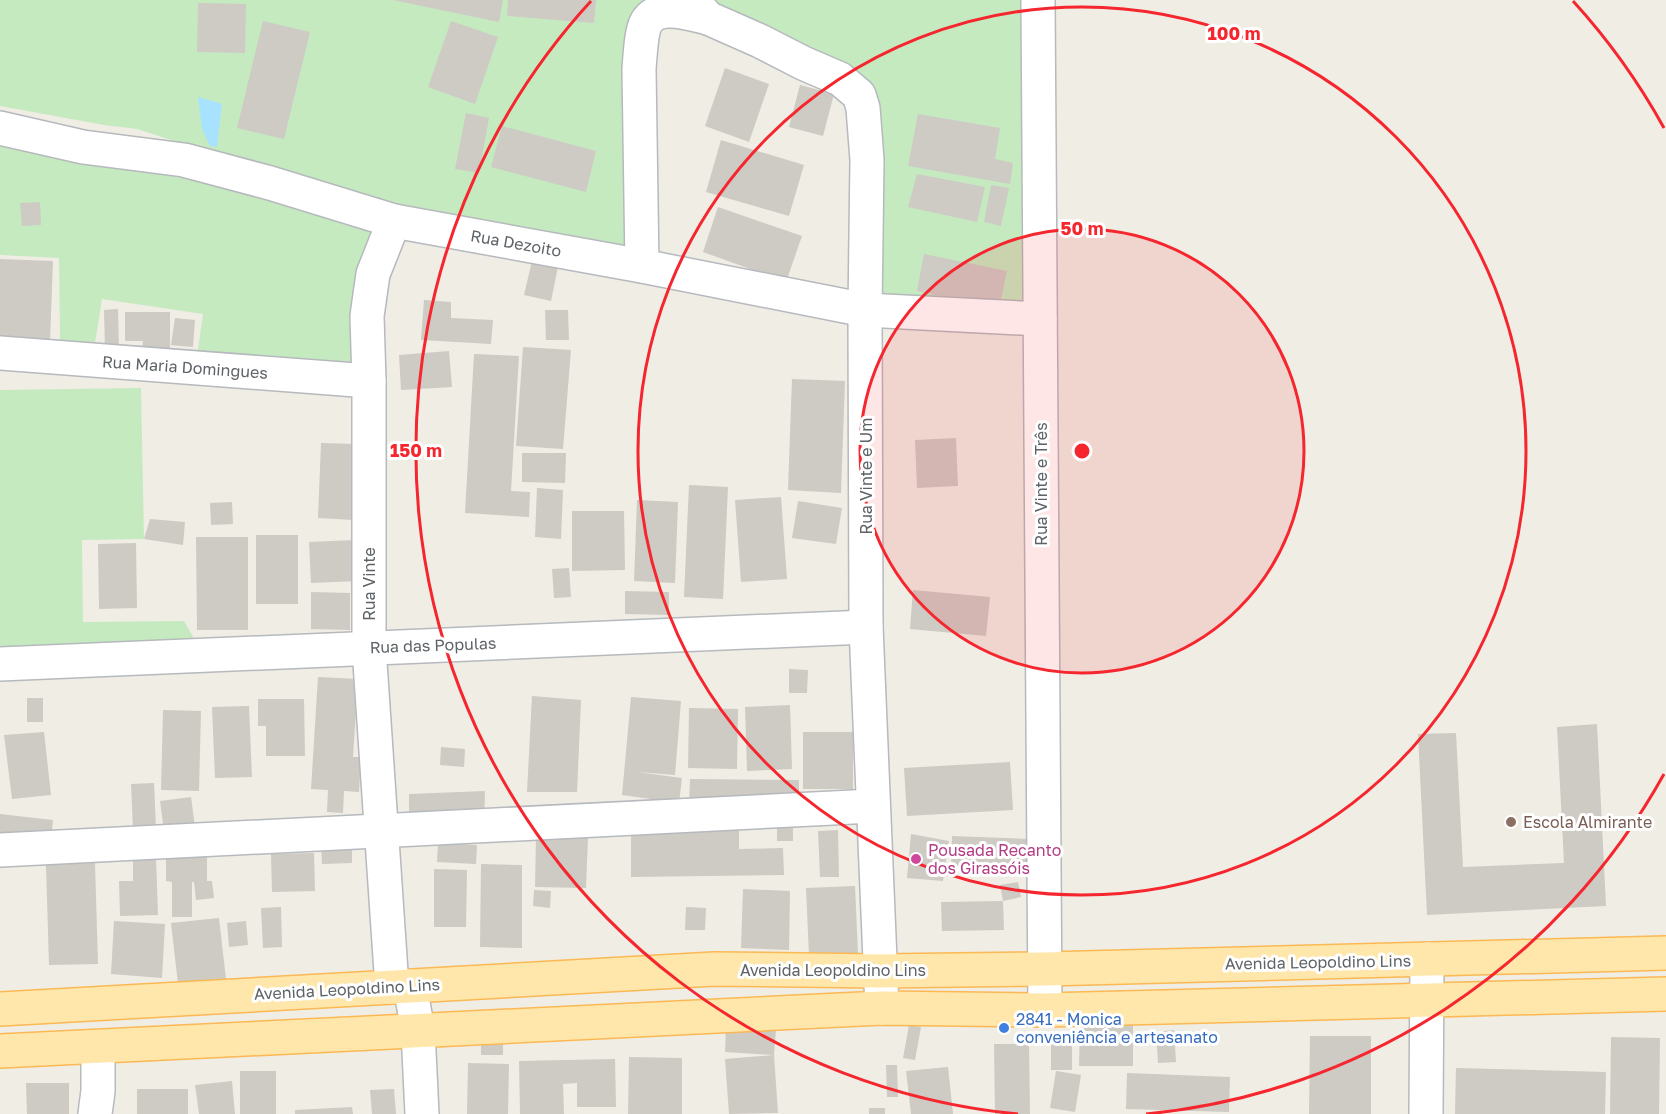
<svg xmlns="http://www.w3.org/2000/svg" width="1666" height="1114" font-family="'Golos Text',sans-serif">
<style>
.green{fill:#c5eac0}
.water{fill:#a7e3ff}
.building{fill:#cecac4}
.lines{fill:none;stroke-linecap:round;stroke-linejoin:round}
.minor-casing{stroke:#b6b9bd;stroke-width:36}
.major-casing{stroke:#fcb853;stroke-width:36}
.minor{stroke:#fff;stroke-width:33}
.major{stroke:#ffe7ac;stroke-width:33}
.ring{fill:none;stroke:#f6262f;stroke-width:3}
.education-dot{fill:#8d6e63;stroke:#fff;stroke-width:2}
.hotel-dot{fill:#d1479c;stroke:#fff;stroke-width:2}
.shop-dot{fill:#3f7fe0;stroke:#fff;stroke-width:2}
.labels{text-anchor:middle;stroke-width:6;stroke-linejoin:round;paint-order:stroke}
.street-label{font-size:16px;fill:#5d6367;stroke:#fff}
.education-label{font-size:16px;fill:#785e54;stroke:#fff;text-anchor:start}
.hotel-label{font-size:16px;fill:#b23c85;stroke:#fff;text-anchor:start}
.shop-label{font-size:16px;fill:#366cbe;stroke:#fff;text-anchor:start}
.centre{fill:#f6262f;stroke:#fff;stroke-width:3}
.ring-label{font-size:18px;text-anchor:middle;font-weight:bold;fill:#f6262f;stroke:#fff;stroke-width:6;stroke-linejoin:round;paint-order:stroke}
</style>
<rect width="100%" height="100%" fill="#f0ede5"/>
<g class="green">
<path d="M0,0H673L636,11L632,254L393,212L137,129L104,125L0,106Z"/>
<path d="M708,0H1028L1032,309L876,301L873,104Z"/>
<path d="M0,142L153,167L384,226L362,371L197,356L203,314L102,299L95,343L60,340L59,258L0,255Z"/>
<path d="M141,388L144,539L82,540L83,622L184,621L200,649L0,652V390Z"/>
</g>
<path class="water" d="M198,97L222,104L217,147L210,146L202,129Z"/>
<g class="building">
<path d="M393,0H503L499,22Z"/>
<path d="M508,0H596L594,23L507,16Z"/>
<path d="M198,3L246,4L245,53L197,52Z"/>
<path d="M263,21L310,32L284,139L237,128Z"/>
<path d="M451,21L498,37L475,104L428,87Z"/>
<path d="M725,68L769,84L749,142L705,126Z"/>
<path d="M800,85L834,94L823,136L789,127Z"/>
<path d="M466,113L489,118L479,173L455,169Z"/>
<path d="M918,114L1000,128L995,159L1013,163L1010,184L908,166Z"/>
<path d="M502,126L596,151L586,192L491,167Z"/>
<path d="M721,140L804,165L789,216L706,192Z"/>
<path d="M917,174L985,187L977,222L908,207Z"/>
<path d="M991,185L1009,188L1001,226L984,222Z"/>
<path d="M40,202L41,225L22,226L20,203Z"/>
<path d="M718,207L802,236L786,282L703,252Z"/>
<path d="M924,254L1007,271L999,309L917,291Z"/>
<path d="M0,259L53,261L50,341L0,339Z"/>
<path d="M532,261L558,267L551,301L524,295Z"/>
<path d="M424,300L451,302V318L493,320L491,344L421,340Z"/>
<path d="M118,309L119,350H105L104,310Z"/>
<path d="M545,310H568L569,340H546Z"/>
<path d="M125,312H170V351H142L143,341H125Z"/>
<path d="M175,318L195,320L193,347L171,345Z"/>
<path d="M523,347L571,350L563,449L516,446Z"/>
<path d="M449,351L452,387L401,390L399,355Z"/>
<path d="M474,354L519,356L511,491L530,492L529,517L465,513Z"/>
<path d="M792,379L845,381L841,493L788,490Z"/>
<path d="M956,438L958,486L917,488L915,440Z"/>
<path d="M321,443L356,444L353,520L318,518Z"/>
<path d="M522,453H566L565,483L522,482Z"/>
<path d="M689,485L728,487L723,599L684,597Z"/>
<path d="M537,488L563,490L561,539L535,537Z"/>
<path d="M781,497L787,579L741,582L735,500Z"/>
<path d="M637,500L678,502L675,583L634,581Z"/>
<path d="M798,501L842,508L836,544L792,538Z"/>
<path d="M232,502L233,524L211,525L210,503Z"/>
<path d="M572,511H624L625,570L572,571Z"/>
<path d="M150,519L185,522L183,545L144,539Z"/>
<rect x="256" y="535" width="42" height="69"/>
<path d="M196,537H248V630H197Z"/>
<path d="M355,540L358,581L311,583L309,542Z"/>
<path d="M136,543L137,608L99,609L98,544Z"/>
<path d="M569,568L571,597L554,598L552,569Z"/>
<path d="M913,590L990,597L986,636L910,629Z"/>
<path d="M625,591L669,592V615L625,614Z"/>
<path d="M311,592L350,593V630L311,629Z"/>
<path d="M789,669L808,670L807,693H789Z"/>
<path d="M318,677L358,679L353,757H361L359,792L344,791L343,813L327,812L328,790L311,789Z"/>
<path d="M532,696L581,700L577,792H527Z"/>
<path d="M631,697L681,701L675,775L637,772L682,778L679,803L622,795Z"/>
<rect x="27" y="698" width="16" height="24"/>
<path d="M258,699H304L305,756H266V726H258Z"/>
<path d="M790,705L792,769L747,771L745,707Z"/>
<path d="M249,706L252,777L215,778L212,707Z"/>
<path d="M689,708L738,709L737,769L688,768Z"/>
<path d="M163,710L201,711L199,791L161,790Z"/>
<path d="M1597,724L1606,906L1427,915L1418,734L1456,733L1463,867L1564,863L1557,727Z"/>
<path d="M44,732L51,795L12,799L4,735Z"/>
<rect x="803" y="732" width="50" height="57"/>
<path d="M441,747L465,749L464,767L440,765Z"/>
<path d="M1010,762L1013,810L907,816L904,768Z"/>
<path d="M690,779L799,780V804L689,808Z"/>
<path d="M154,783L156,829L133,830L131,784Z"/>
<path d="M485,791L484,821L409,819V794Z"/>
<path d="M191,797L195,827L164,831L160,801Z"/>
<path d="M0,814L53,820L51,839L0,834Z"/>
<path d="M793,821V841H777V822Z"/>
<path d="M631,830H739V849L783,848L784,875L631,877Z"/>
<path d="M838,830L839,877H820L818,831Z"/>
<path d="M911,834L949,841L943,881L907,878Z"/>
<path d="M536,835L588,837L586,888L535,887Z"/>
<path d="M952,836L1028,839L1027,872L951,869Z"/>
<path d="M321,843H352V863L322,864Z"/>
<path d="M438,843L477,845L476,864L437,862Z"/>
<path d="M314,853L315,891L272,892L271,854Z"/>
<path d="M166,855H207V881H212L214,898L196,900L194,882H192V917H172V882L166,881Z"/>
<path d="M156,858L158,915L120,916L119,881H133V859Z"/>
<path d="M95,863L98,964L49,965L46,865Z"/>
<path d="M481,864L522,865V948L480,947Z"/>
<path d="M434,869L467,870L466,927H434Z"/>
<path d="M1018,882L1021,897L1003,901L1004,930L942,931L941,902L1003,901L1000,885Z"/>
<path d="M855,886L858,954L809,956L806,888Z"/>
<path d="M743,889L790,891L789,950L741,948Z"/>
<path d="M534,890L551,891L550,908L533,906Z"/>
<path d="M281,907L282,947L263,948L261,908Z"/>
<path d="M686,907L706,908L705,930H685Z"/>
<path d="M219,918L226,979L178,984L171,923Z"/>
<path d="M114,921L165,924L162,978L111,974Z"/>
<path d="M246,921L248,945L229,947L227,923Z"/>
<path d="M1080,1024L1133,1025V1066H1079Z"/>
<path d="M909,1025L921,1027L915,1060L903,1058Z"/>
<path d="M726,1026L776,1029L774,1055L725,1052Z"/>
<path d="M1174,1030L1176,1062L1158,1063L1156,1032Z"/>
<path d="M1310,1036H1371V1114H1309Z"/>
<path d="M1611,1037L1660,1038L1659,1114H1610Z"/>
<rect x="481" y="1041" width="22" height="14"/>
<path d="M1051,1043L1072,1044V1070H1051Z"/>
<path d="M994,1044H1029L1030,1114H995Z"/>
<path d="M774,1055L778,1113L729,1114L725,1059Z"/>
<path d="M629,1057L682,1058V1114H628Z"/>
<path d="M615,1059L616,1107H577V1083L563,1084L564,1114H520L519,1061Z"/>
<path d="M468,1063L509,1064L508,1114H467Z"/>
<path d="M886,1065H897L898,1097H887Z"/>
<path d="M948,1067L953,1114H911L906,1071Z"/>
<path d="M1456,1068L1606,1072L1605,1114H1455Z"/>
<rect x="240" y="1071" width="36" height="43"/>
<path d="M1056,1071L1081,1075L1075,1112L1050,1108Z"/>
<path d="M1127,1073L1230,1077L1229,1112L1126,1109Z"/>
<path d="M232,1081L235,1114H199L195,1085Z"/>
<path d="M26,1083H69V1114H27Z"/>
<rect x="137" y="1089" width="51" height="25"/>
<path d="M394,1089L396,1114H372L370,1090Z"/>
<path d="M352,1107L353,1114H295V1110Z"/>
<rect x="869" y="1108" width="16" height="6"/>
</g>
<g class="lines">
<g class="minor-casing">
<g id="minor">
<path d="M692,0L708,18L760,41L803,63L840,79L859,95L863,108L867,160L865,310L866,627L882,1008"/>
<path d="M1038,0L1045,1010"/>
<path d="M0,128L83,147L184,160L270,183L394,221L642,266L865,310L1040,319"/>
<path d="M642,266L639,69C640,58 641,32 646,23C657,2 691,14 708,18"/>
<path d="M0,353L369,381"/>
<path d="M0,664L866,627"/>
<path d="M0,850L873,806"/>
<path d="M410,986L418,1031L422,1114"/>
<path d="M392,987L369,648V381L367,316L373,274L394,221"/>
<path d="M95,1114L98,1091V1047"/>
<path d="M1426,1114L1427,959"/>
</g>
</g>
<g class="major-casing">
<g id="major">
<path d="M0,1009L714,969L880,971L1045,969L1666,953"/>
<path d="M0,1051L882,1008L1045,1010L1666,994"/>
</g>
</g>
<use href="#minor" class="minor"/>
<use href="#major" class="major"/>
</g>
<circle cx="1082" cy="451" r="222" fill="#f6262f" fill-opacity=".12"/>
<g class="ring">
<circle cx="1082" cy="451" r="222"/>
<circle cx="1082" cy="451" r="444"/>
<path d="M1664 774A666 666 0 0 1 1146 1114M1018 1114A666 666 0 0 1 591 1M1573 1A666 666 0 0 1 1664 128"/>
</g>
<circle class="education-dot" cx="1511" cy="822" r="6"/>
<circle class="hotel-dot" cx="916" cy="859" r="6"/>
<circle class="shop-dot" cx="1004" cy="1028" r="6"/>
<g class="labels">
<g class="street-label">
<text transform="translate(516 243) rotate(10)" y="6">Rua Dezoito</text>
<text transform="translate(185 367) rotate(4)" y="6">Rua Maria Domingues</text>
<text transform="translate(866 476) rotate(-90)" y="6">Rua Vinte e Um</text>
<text transform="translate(1041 484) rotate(-90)" y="6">Rua Vinte e Três</text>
<text transform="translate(369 584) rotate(-90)" y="6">Rua Vinte</text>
<text transform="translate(433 645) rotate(-2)" y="6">Rua das Populas</text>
<text transform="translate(1318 962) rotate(-1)" y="6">Avenida Leopoldino Lins</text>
<text x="833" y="976">Avenida Leopoldino Lins</text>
<text transform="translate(347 989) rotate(-3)" y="6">Avenida Leopoldino Lins</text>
</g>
<g class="education-label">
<text x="1523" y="828">Escola Almirante</text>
</g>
<g class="hotel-label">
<text x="928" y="856">Pousada Recanto<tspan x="928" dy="18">dos Girassóis</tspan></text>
</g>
<g class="shop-label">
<text x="1016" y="1025">2841 - Monica<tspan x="1016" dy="18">conveniência e artesanato</tspan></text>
</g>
</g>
<circle cx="1082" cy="451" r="9" class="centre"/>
<g class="ring-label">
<text x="1234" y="40">100 m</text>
<text x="1082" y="235">50 m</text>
<text x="416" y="457">150 m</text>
</g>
</svg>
